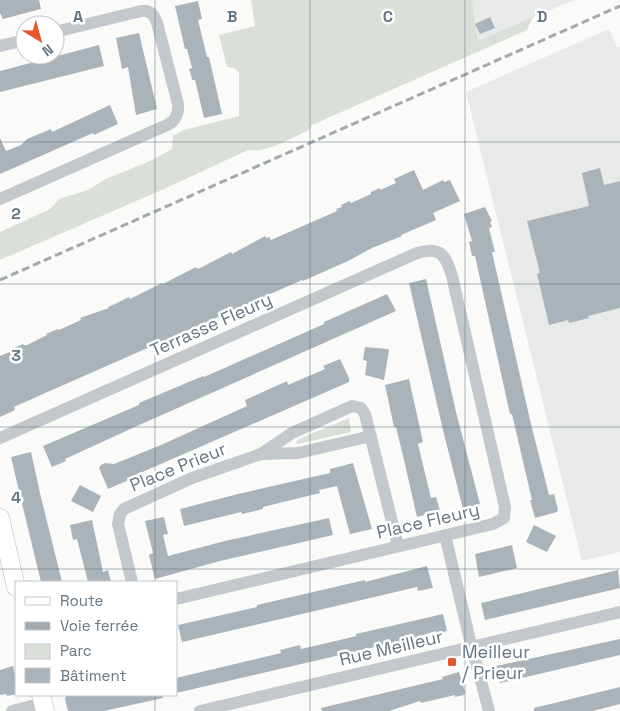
<svg xmlns="http://www.w3.org/2000/svg" width="620" height="711" font-family="'Space Grotesk',sans-serif">
<style>
.built{fill:#e8e9e9}
.green{fill:#dadfd7}
.building{fill:#aab3b9}
.lines{fill:none;stroke-linecap:round;stroke-linejoin:round}
.secondary-casing{stroke:#b3babf;stroke-width:19}
.street{stroke:#c3c8cc;stroke-width:12}
.secondary{stroke:#fff;stroke-width:18}
.rail{stroke:#a2aab0;stroke-width:3;stroke-dasharray:8 4;stroke-linecap:butt}
.grid{fill:none;stroke:#657683;stroke-width:1;stroke-opacity:0.55}
.poi-dot{fill:#e4572e;stroke:#fff;stroke-width:2}
.labels{text-anchor:middle;stroke-width:5;stroke-linejoin:round;paint-order:stroke}
.street-label{font-size:18px;fill:#657683;stroke:#fff}
.poi-label{font-size:18px;fill:#657683;stroke:#fff;text-anchor:start}
.grid-label{font-size:16px;text-anchor:middle;font-weight:bold;fill:#657683;stroke:#fff;stroke-width:5;stroke-linejoin:round;paint-order:stroke}
</style>
<rect width="100%" height="100%" fill="#fafaf8"/>
<g class="built">
<path d="M472,0H574L478,41Z"/>
<path d="M609,29L617,47H620V552L582,561L466,92Z"/>
</g>
<g class="green">
<path d="M251,0H472L478,41L533,17L527,30L312,125L309,130C291,138 268,153 248,150L164,189L0,260V232L50,209L59,199L88,190L106,179L150,161L172,149L173,136L184,130L239,116V72L234,68L227,67L219,35L255,26Z"/>
<path d="M349,418L351,432L298,444L295,443L299,439Z"/>
</g>
<g class="building">
<path d="M0,0H39L41,9L3,19L0,13Z"/>
<path d="M198,1L202,19L198,20L207,57H209L222,114L204,118L195,80H192L191,75L189,69L192,68L187,49H185L175,6Z"/>
<path d="M490,17L495,28L480,34L475,24Z"/>
<path d="M139,33L157,109L136,115L128,67L122,69L116,38Z"/>
<path d="M99,45L104,66L0,92V71Z"/>
<path d="M110,105L118,124L94,135L93,133L0,174V138L6,151L21,145L27,139L51,129L52,132Z"/>
<path d="M600,168L604,185L620,181V308L588,316L589,318L569,323L568,320L549,325L537,274L540,273L527,221L589,206L582,173Z"/>
<path d="M414,170L423,190L443,180L444,182L450,180L460,201L433,213L436,220L401,235L402,236L372,248L348,261L303,281L302,280L43,394L14,407L15,410L0,417V356L12,351L11,349L23,344L24,345H27L47,335L46,334L58,329L59,330L81,320L80,318L109,308L108,307L115,304L129,297L130,299L162,283L163,284L196,267L197,269L200,268L231,252L232,254L265,236L266,238L269,237L271,240L337,211L336,209L342,207L341,205L350,201L351,203L371,194V192L380,188V190L396,183L394,179Z"/>
<path d="M485,207L492,221L490,222L492,227L489,228L495,252H492L530,420L549,495L554,494L558,510L557,512L535,518L530,500H532L512,414H510L475,256H472L469,242L472,241L464,214Z"/>
<path d="M426,279L456,412L480,504L463,509L443,430L409,283Z"/>
<path d="M387,294L396,311L137,426L65,459L66,461L52,467L43,446L139,405V403L165,392L203,376L204,377L324,324V322Z"/>
<path d="M365,347L388,349L389,351L384,380L365,375L367,361L363,360Z"/>
<path d="M340,359L349,378V382L131,477V479L108,489L99,468L101,465L105,463L114,464L161,445L247,406L245,400L287,381L288,385L325,369L323,366Z"/>
<path d="M409,379L423,442L418,444L431,498L436,497L440,511L417,517L404,460L396,427H394L385,385Z"/>
<path d="M31,452L40,493L62,582H41L19,491L11,457Z"/>
<path d="M353,463L372,529L350,534L337,486L319,490L320,493L263,507V509L242,514L241,512L184,526L180,509L238,494L330,473V469Z"/>
<path d="M80,485L101,496L93,512L71,501Z"/>
<path d="M164,517L168,534L163,535L168,556L225,541L329,518L333,535L220,561L155,579L149,555L153,553L145,521Z"/>
<path d="M92,520L103,572L108,570L111,582H88L77,539L73,540L70,525Z"/>
<path d="M534,525L556,536L547,552L526,542Z"/>
<path d="M512,545L517,568L479,577L475,554Z"/>
<path d="M427,566L433,588L418,591L417,587L182,642L178,625L257,607V605L365,580V582Z"/>
<path d="M618,570L620,588L485,620L481,603Z"/>
<path d="M443,614L447,631L437,634L436,631L413,638L176,693V678L281,653L280,650L300,645L301,649L340,640L356,636V634Z"/>
<path d="M620,639V655L500,683L496,666Z"/>
<path d="M13,666L16,680V694L7,696L6,694L0,695V670Z"/>
<path d="M459,672L465,692L464,695L455,697V695L421,703L420,701L389,711H322L321,708L443,679L442,677Z"/>
<path d="M620,687V704L593,711H534V708Z"/>
<path d="M72,695H162L163,698L104,711H68L65,699L66,696Z"/>
</g>
<g class="lines">
<g class="secondary-casing">
<g id="secondary">
<path d="M0,518L16,587"/>
<path d="M41,695L45,711"/>
</g>
</g>
<g class="street">
<path d="M0,46L25,40"/>
<path d="M0,199L167,125C176,121 179,113 178,104L157,23C154,14 150,10 141,11L55,32"/>
<path d="M0,438L417,253C440,246 446,255 452,276L505,507L504,518L493,524L176,599"/>
<path d="M261,454L298,453L371,436"/>
<path d="M445,535L469,636L489,711"/>
<path d="M132,582L118,524L120,514L124,509L192,478L261,454L292,433L352,406L361,408L365,414L398,546"/>
<path d="M12,711L43,703"/>
<path d="M200,711L620,612"/>
</g>
<use href="#secondary" class="secondary"/>
<path class="rail" d="M0,280L620,6"/>
</g>
<path class="grid" d="M155,0V582M310,0V711M465,0V711M0,142H620M0,284H620M0,427H620M0,569H620M155,695V711"/>
<rect class="poi-dot" x="447" y="657" width="10" height="10" rx="2.5"/>
<g class="labels">
<g class="street-label">
<text transform="translate(211 325) rotate(-24)" y="6">Terrasse Fleury</text>
<text transform="translate(178 467) rotate(-22)" y="6">Place Prieur</text>
<text transform="translate(428 521) rotate(-13)" y="6">Place Fleury</text>
<text transform="translate(391 648) rotate(-13)" y="6">Rue Meilleur</text>
</g>
<g class="poi-label">
<text x="462" y="658">Meilleur<tspan x="462" dy="21">/ Prieur</tspan></text>
</g>
</g>
<g class="grid-label">
<text x="78" y="22">A</text>
<text x="232" y="22">B</text>
<text x="388" y="22">C</text>
<text x="542" y="22">D</text>
<text x="16" y="219">2</text>
<text x="16" y="361">3</text>
<text x="16" y="503">4</text>
</g>
<rect x="15" y="581" width="162" height="115" fill="#ffffff" stroke="#c1c8cd"/>
<rect x="25" y="597" width="25" height="8" fill="#ffffff" stroke="#c1c8cd"/>
<text x="60" y="606" font-size="15" fill="#657683">Route</text>
<rect x="25" y="622" width="25" height="8" fill="#a2aab0" stroke="#c1c8cd"/>
<text x="60" y="631" font-size="15" fill="#657683">Voie ferrée</text>
<rect x="25" y="644" width="25" height="15" fill="#dadfd7" stroke="#c1c8cd"/>
<text x="60" y="656" font-size="15" fill="#657683">Parc</text>
<rect x="25" y="668" width="25" height="15" fill="#aab3b9" stroke="#c1c8cd"/>
<text x="60" y="681" font-size="15" fill="#657683">Bâtiment</text>
<g transform="translate(40 40) rotate(143)"><circle r="24" fill="#ffffff" stroke="#c1c8cd"/>
<path d="M0-4L9 19L0 12L-9 19Z" fill="#e4572e"/>
<text y="-8" font-size="14" font-weight="bold" text-anchor="middle" fill="#657683">N</text>
</g>
</svg>
